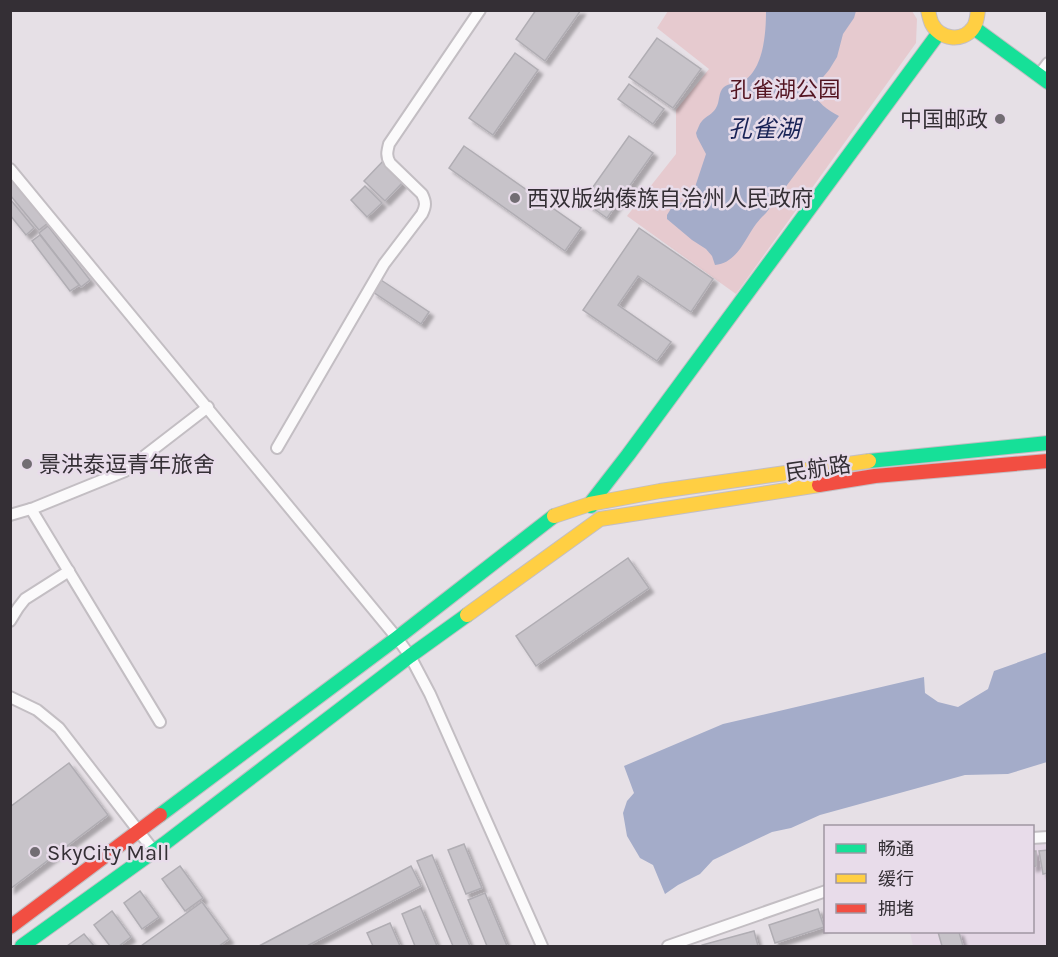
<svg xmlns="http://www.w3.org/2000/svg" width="1058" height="957" font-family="Karla,'Noto Sans SC',sans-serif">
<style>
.built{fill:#e4d7e5}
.green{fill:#e6cacf}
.water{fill:#a4acc9}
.building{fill:#c7c3c9;stroke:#b0adb3;stroke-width:1.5;filter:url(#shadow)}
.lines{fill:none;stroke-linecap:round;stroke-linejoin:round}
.street-casing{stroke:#c3bec3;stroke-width:14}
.fast-casing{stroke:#c3bec3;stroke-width:16}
.slow-casing{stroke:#c3bec3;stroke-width:16}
.jam-casing{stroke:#c3bec3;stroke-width:16}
.street{stroke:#fbfafb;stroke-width:10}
.fast{stroke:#16e098;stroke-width:14}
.slow{stroke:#ffcf43;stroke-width:14}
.jam{stroke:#f24e42;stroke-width:14}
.poi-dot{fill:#726d73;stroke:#e8dcea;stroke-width:2}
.labels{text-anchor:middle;stroke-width:5;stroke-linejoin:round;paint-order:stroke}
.park-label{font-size:22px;fill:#541522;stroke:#e8dcea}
.poi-label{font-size:22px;fill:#342f35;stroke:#e8dcea;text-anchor:start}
.street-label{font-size:22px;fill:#342f35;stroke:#e8dcea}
.water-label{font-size:24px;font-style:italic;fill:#192356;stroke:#e8dcea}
</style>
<defs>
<filter id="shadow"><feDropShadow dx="4.5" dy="4.5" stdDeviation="1.5" flood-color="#0004"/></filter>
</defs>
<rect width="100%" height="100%" fill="#e6e0e6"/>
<path class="built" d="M1047,842V946H913L910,932H1032L1033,845Z"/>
<path class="green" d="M668,11H912L917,19L916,43L736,294L627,216L676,154V110L709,69L657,28Z"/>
<g class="water">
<path d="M766,11H856L854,18L843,34L837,57L829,70L813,89C816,103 828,110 839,116L766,213C763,216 759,220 756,224C745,239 737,263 715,265L712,256L706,249L692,240L667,219V215L672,207L675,204L689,201L694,198L696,184L706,154L697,137L696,133C698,129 699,124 702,121C706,116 713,114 716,108C720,102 718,92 724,87C729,83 736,84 742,82C764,70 766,32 766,11Z"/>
<path d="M1047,652V762L1008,774L965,775L820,815L791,828L772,832L713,860L700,874L678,885L665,894L653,865L640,858L627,836L623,813L627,801L634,793L624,766L723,724L924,677L925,693L938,702L958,707L988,689L994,671Z"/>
</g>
<g class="building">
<path d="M536,10H581L545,61L516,39Z"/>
<path d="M657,38L701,69L673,108L629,77Z"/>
<path d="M515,53L538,70L493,135L469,118Z"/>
<path d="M629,84L664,109L653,124L618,99Z"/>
<path d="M629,136L653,153L607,218L583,201Z"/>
<path d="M464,146L581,228L565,251L449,168Z"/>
<path d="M384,160L405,180L385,201L364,181Z"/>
<path d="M10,176L48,223L39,230L10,195Z"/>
<path d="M365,186L382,203L367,217L351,200Z"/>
<path d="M10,199L34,228L26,235L10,215Z"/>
<path d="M48,226L90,280L81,287L39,233Z"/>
<path d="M639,228L713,279L691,312L638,276L618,305L671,342L657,361L583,310Z"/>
<path d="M40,235L79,285L70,291L32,241Z"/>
<path d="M381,280L429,312L421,324L373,292Z"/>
<path d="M628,558L649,588L536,666L516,636Z"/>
<path d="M69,763L108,815L10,889V807Z"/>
<path d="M464,844L482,888L466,894L448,850Z"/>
<path d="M1048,850V873L1043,874L1039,851Z"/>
<path d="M1032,851H1036V866L1032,867Z"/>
<path d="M432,855L470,946H453L417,861Z"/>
<path d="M180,866L203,898L185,911L162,879Z"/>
<path d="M411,866L421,886L307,946H259Z"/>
<path d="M140,891L159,917L142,929L124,903Z"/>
<path d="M485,893L507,946H487L468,900Z"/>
<path d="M202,902L229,939L219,946H141Z"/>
<path d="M420,906L437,946H415L402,914Z"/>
<path d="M818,909L824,927L775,943L769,925Z"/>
<path d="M112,911L131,937L119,946H110L94,925Z"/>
<path d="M390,923L400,946H373L367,933Z"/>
<path d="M754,931L758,946H702V945Z"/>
<path d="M938,932H959L963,946H942Z"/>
<path d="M84,934L94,946H67Z"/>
</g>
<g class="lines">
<g class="street-casing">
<g id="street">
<path d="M1039,75L1048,63"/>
<path d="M10,169L397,638L410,656L430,694L542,946"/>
<path d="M277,448L384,264L422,214C426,206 426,202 422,194L390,163C386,156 387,152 389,144L480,10"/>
<path d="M31,509L160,722"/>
<path d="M10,515L34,508L125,471L208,407"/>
<path d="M10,621L18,608L25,599L69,571"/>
<path d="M10,697L37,710L59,728L154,851"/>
<path d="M1032,838L1048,837"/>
<path d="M668,946L826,891"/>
</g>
</g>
<g class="fast-casing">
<g id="fast">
<path d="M974,28L1048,82"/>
<path d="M869,461L1048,443"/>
<path d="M591,506L590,504L628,455L938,34"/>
<path d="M160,815L397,638L554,516"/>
<path d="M22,946L164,844L410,656L467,615"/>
</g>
</g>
<g class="slow-casing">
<g id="slow">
<path d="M928,10C929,15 930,20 932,24C940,39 962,43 973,28C977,23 977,17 978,10"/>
<path d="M554,516L590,504L660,491L869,461"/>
<path d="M467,615L600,519L819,485"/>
</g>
</g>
<g class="jam-casing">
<g id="jam">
<path d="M819,485L875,476L1048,461"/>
<path d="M10,927L160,815"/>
</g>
</g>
<use href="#street" class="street"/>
<use href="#fast" class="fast"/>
<use href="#slow" class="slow"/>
<use href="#jam" class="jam"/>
</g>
<g class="poi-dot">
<circle cx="1000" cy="119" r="6"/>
<circle cx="515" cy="198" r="6"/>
<circle cx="27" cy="464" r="6"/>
<circle cx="35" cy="852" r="6"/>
</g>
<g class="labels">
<g class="park-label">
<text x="785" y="97">孔雀湖公园</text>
</g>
<g class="poi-label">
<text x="988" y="127" text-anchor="end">中国邮政</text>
<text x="527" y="206">西双版纳傣族自治州人民政府</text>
<text x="39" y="472">景洪泰逗青年旅舍</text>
<text x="47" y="860">SkyCity Mall</text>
</g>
<g class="street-label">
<text transform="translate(818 468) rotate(-8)" y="8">民航路</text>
</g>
<g class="water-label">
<text x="764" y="137">孔雀湖</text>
</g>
</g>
<rect width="1058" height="957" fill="none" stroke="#342f35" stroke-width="24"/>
<rect x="824" y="825" width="210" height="108" fill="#e8dcea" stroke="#a097a2" stroke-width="1.5"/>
<rect x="836" y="844" width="30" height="9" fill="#16e098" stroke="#a097a2" stroke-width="1.5"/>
<text x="878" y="855" font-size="18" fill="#342f35">畅通</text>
<rect x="836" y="874" width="30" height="9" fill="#ffcf43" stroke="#a097a2" stroke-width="1.5"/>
<text x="878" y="885" font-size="18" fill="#342f35">缓行</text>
<rect x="836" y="904" width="30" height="9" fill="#f24e42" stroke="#a097a2" stroke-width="1.5"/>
<text x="878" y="915" font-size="18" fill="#342f35">拥堵</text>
</svg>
